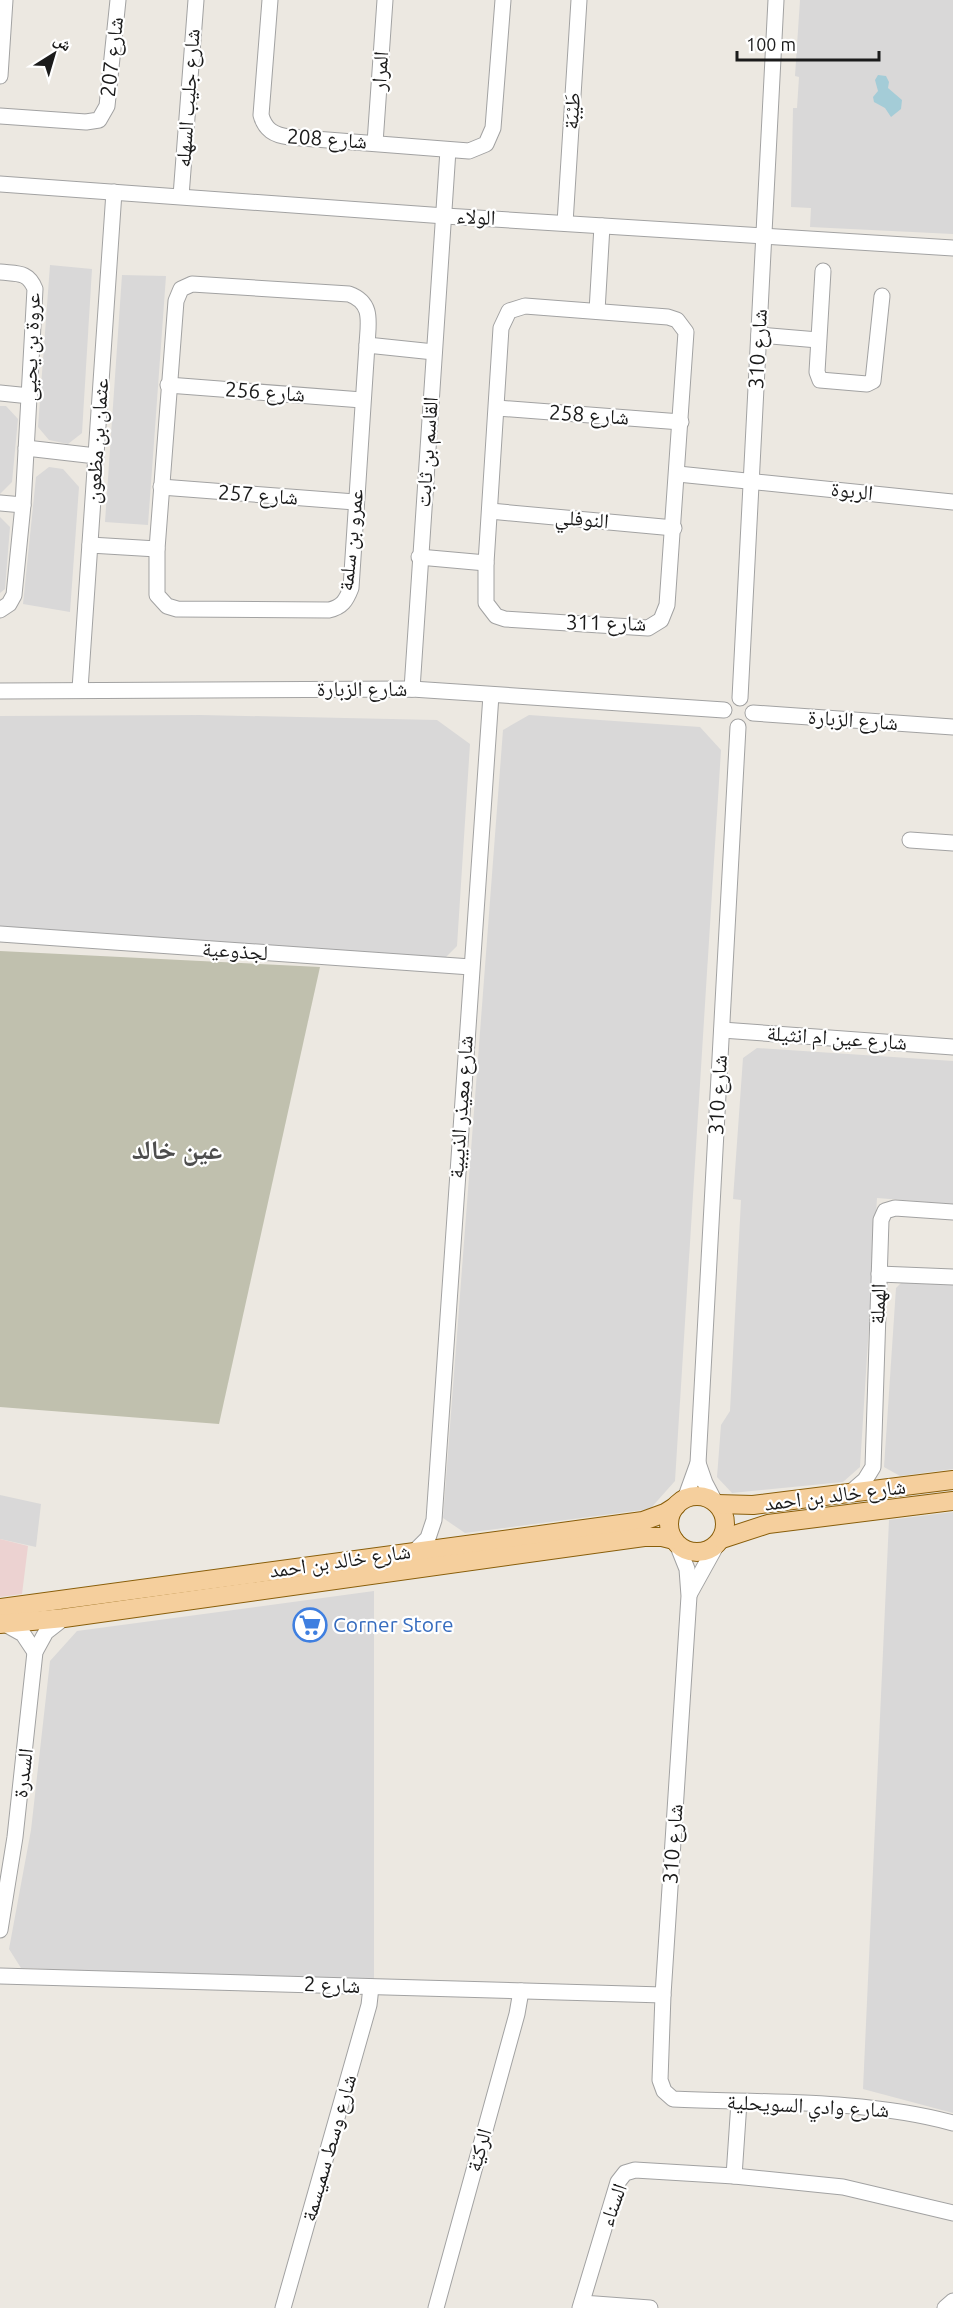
<svg xmlns="http://www.w3.org/2000/svg" width="953" height="2308" font-family="Ubuntu,'Noto Naskh Arabic',sans-serif">
<style>
.residential{fill:#d9d8d8}
.commercial{fill:#ecd2d1}
.construction{fill:#c0c0ae}
.water{fill:#a4ccd7}
.lines{fill:none;stroke-linecap:round;stroke-linejoin:round}
.minor-casing{stroke:#a2a2a2;stroke-width:17}
.major-casing{stroke:#895e0a;stroke-width:20}
.minor{stroke:#fff;stroke-width:15}
.major{stroke:#f5cf9d;stroke-width:18}
.labels{text-anchor:middle;stroke-width:4.5;stroke-linejoin:round;paint-order:stroke}
.street-label{font-size:21px;fill:#1b1b1b;stroke:#fff}
.shop-label{font-size:21px;fill:#366cbe;stroke:#fff;text-anchor:start}
.district-label{font-size:27px;font-weight:bold;fill:#4e4e4e;stroke:#fff}
</style>
<rect width="100%" height="100%" fill="#ece8e1"/>
<g class="residential">
<path d="M800,0H953V234L810,227L811,208L791,207L793,108H797L799,77L795,76Z"/>
<path d="M50,265L92,269L82,433L68,444L49,440L38,427Z"/>
<path d="M122,275L166,276L148,525L105,522Z"/>
<path d="M0,406H6L18,419L12,482L0,494Z"/>
<path d="M49,467L63,469L79,487L70,612L23,604L36,477Z"/>
<path d="M0,517L10,527L5,589L0,593Z"/>
<path d="M201,715L437,720L470,744L457,946L445,958L329,952L186,939L0,928V716Z"/>
<path d="M529,715L700,727L721,750L675,1481L650,1509L465,1533L443,1518L503,730Z"/>
<path d="M757,1048L953,1061V1204L877,1198L860,1467L843,1482L732,1493L717,1477L721,1425L730,1411L741,1200L733,1199L743,1058Z"/>
<path d="M905,1279L953,1282V1469L900,1476L884,1467L896,1288Z"/>
<path d="M0,1495L41,1504L36,1547L0,1539Z"/>
<path d="M953,1512V2113L863,2089L889,1520Z"/>
<path d="M374,1591V1981L21,1968L9,1949L31,1830L50,1661L77,1631Z"/>
</g>
<path class="commercial" d="M0,1539L28,1546L22,1594L0,1597Z"/>
<path class="construction" d="M0,951L320,967L219,1424L0,1407Z"/>
<path class="water" d="M878,75L886,76L889,82L888,88L902,100L901,109L891,117L885,108L874,102L873,97L878,91L875,80Z"/>
<g class="lines">
<g class="minor-casing">
<g id="minor">
<path d="M270,0L261,115C265,130 274,135 289,137L469,151L486,144L493,128L503,0"/>
<path d="M0,76L5,0"/>
<path d="M0,116L86,122L99,120L107,106L118,0"/>
<path d="M375,143L385,0"/>
<path d="M0,184L445,216L953,248"/>
<path d="M181,196L196,0"/>
<path d="M565,223L579,0"/>
<path d="M823,271L817,372L820,380L867,384L873,381L882,296"/>
<path d="M0,272C17,274 28,271 35,289L23,505L14,595L9,604L0,610"/>
<path d="M192,284L349,294C374,303 368,323 367,345L351,588C346,601 342,607 329,610L177,609L167,606L157,595V549L176,301L181,289Z"/>
<path d="M525,306L668,317L677,320L686,332L667,605L661,620L648,628L505,619L496,616L486,603V563L501,328L509,311Z"/>
<path d="M597,311L602,226"/>
<path d="M759,335L818,340"/>
<path d="M367,345L434,352"/>
<path d="M168,385L362,400"/>
<path d="M0,393L30,396"/>
<path d="M497,408L681,422"/>
<path d="M26,448L96,456"/>
<path d="M678,474L953,502"/>
<path d="M161,487L355,502"/>
<path d="M0,503L23,505"/>
<path d="M490,511L674,528"/>
<path d="M90,545L157,549"/>
<path d="M419,557L486,563"/>
<path d="M80,689L114,192"/>
<path d="M412,689L448,150"/>
<path d="M0,691L412,689L724,710"/>
<path d="M740,698L776,0"/>
<path d="M753,713L953,727"/>
<path d="M910,840L953,843"/>
<path d="M0,934L471,967"/>
<path d="M722,1030L953,1047"/>
<path d="M879,1274L953,1277"/>
<path d="M698,1463L705,1483L715,1502"/>
<path d="M850,1493L865,1480L873,1467L881,1220L885,1211L895,1208L953,1212"/>
<path d="M685,1499L698,1463L738,727"/>
<path d="M677,1544L687,1569L689,1596L663,1995L660,2080L664,2091L673,2099C765,2103 865,2099 953,2123"/>
<path d="M415,1551L428,1538L434,1520L491,695"/>
<path d="M690,1593L716,1546"/>
<path d="M5,1624L23,1634L35,1652"/>
<path d="M0,1930L15,1837L35,1652L46,1632L64,1618"/>
<path d="M0,1976L663,1995"/>
<path d="M734,2176L739,2102"/>
<path d="M582,2303L650,2308"/>
<path d="M283,2308L369,2005L371,1987"/>
<path d="M436,2308L517,2014L521,1991"/>
<path d="M580,2308L618,2182L625,2173L635,2170L734,2176L843,2187L953,2213"/>
<path d="M945,2308L953,2301"/>
</g>
</g>
<g class="major-casing">
<g id="major">
<circle cx="697" cy="1524" r="28"/>
<path d="M717,1504L753,1505L953,1480"/>
<path d="M722,1539L768,1524L953,1501"/>
<path d="M0,1608L643,1521L665,1513L676,1506"/>
<path d="M0,1624L64,1618L644,1537H662L674,1540"/>
</g>
</g>
<use href="#minor" class="minor"/>
<use href="#major" class="major"/>
</g>
<defs>
<g id="supermarket-ring" transform="scale(1.725)"><circle r="9.5" fill="#fff" stroke="#3f7fe0" stroke-width="1.5"/><path d="M-6-5.5h2.5l.6 2H6L4.5 2H-2.5L-4.4-4H-6ZM-1.5 3.2a1.3 1.3 0 1 0 .1 0ZM3 3.2a1.3 1.3 0 1 0 .1 0Z" fill="#3f7fe0"/></g>
</defs>
<g fill-rule="evenodd">
<use href="#supermarket-ring" x="310" y="1625"/>
</g>
<g class="labels">
<g class="street-label">
<text transform="translate(112 57) rotate(-84)" y="7">شارع 207</text>
<text transform="translate(380 71) rotate(-86)" y="7">المرار</text>
<text transform="translate(188 98) rotate(-86)" y="7">شارع جليب السهله</text>
<text transform="translate(572 111) rotate(-86)" y="7">طَيْبَة</text>
<text transform="translate(327 139) rotate(4)" y="7">شارع 208</text>
<text transform="translate(476 217) rotate(3)" y="7">الولاء</text>
<text transform="translate(31 347) rotate(-88)" y="7">عروة بن يحيى</text>
<text transform="translate(758 349) rotate(-87)" y="7">شارع 310</text>
<text transform="translate(265 392) rotate(4)" y="7">شارع 256</text>
<text transform="translate(589 415) rotate(4)" y="7">شارع 258</text>
<text transform="translate(97 441) rotate(-86)" y="7">عثمان بن مظعون</text>
<text transform="translate(427 452) rotate(-86)" y="7">القاسم بن ثابت</text>
<text transform="translate(852 491) rotate(6)" y="7">الربوة</text>
<text transform="translate(258 495) rotate(4)" y="7">شارع 257</text>
<text transform="translate(582 519) rotate(5)" y="7">النوفلي</text>
<text transform="translate(351 540) rotate(-84)" y="7">عمرو بن سلمة</text>
<text transform="translate(606 623) rotate(1)" y="7">شارع 311</text>
<text x="362" y="696">شارع الزبارة</text>
<text transform="translate(853 720) rotate(4)" y="7">شارع الزبارة</text>
<text transform="translate(235 951) rotate(4)" y="7">لجذوعية</text>
<text transform="translate(837 1038) rotate(4)" y="7">شارع عين ام انثيلة</text>
<text transform="translate(718 1095) rotate(-87)" y="7">شارع 310</text>
<text transform="translate(461 1107) rotate(-86)" y="7">شارع معيذر الذيبية</text>
<text transform="translate(878 1304) rotate(-88)" y="7">الهملة</text>
<text transform="translate(835 1495) rotate(-7)" y="7">شارع خالد بن احمد</text>
<text transform="translate(340 1561) rotate(-8)" y="7">شارع خالد بن احمد</text>
<text transform="translate(23 1773) rotate(-83)" y="7">السدرة</text>
<text transform="translate(673 1844) rotate(-86)" y="7">شارع 310</text>
<text transform="translate(332 1985) rotate(2)" y="7">شارع 2</text>
<text transform="translate(808 2106) rotate(3)" y="7">شارع وادي السويحلية</text>
<text transform="translate(329 2148) rotate(-74)" y="7">شارع وسط سميسمة</text>
<text transform="translate(479 2150) rotate(-74)" y="7">الركيّة</text>
<text transform="translate(613 2205) rotate(-70)" y="7">السناء</text>
</g>
<g class="shop-label">
<text x="333" y="1632">Corner Store</text>
</g>
<g class="district-label">
<text x="177" y="1159">عين خالد</text>
</g>
</g>
<g transform="translate(54 54) rotate(37)" stroke="#ffffff" stroke-width="4.5" paint-order="stroke">
<path d="M0-4.5L10 22L0 15L-10 22Z" fill="#1b1b1b"/>
<text y="-9" font-size="16" font-weight="bold" text-anchor="middle" fill="#1b1b1b">ش</text>
</g>
<path d="M737 51v9h142v-9" fill="none" stroke="#1b1b1b" stroke-width="3"/>
<text x="746" y="51" font-size="18" fill="#1b1b1b" stroke="#ffffff" stroke-width="4.5" paint-order="stroke">100 m</text>
</svg>
